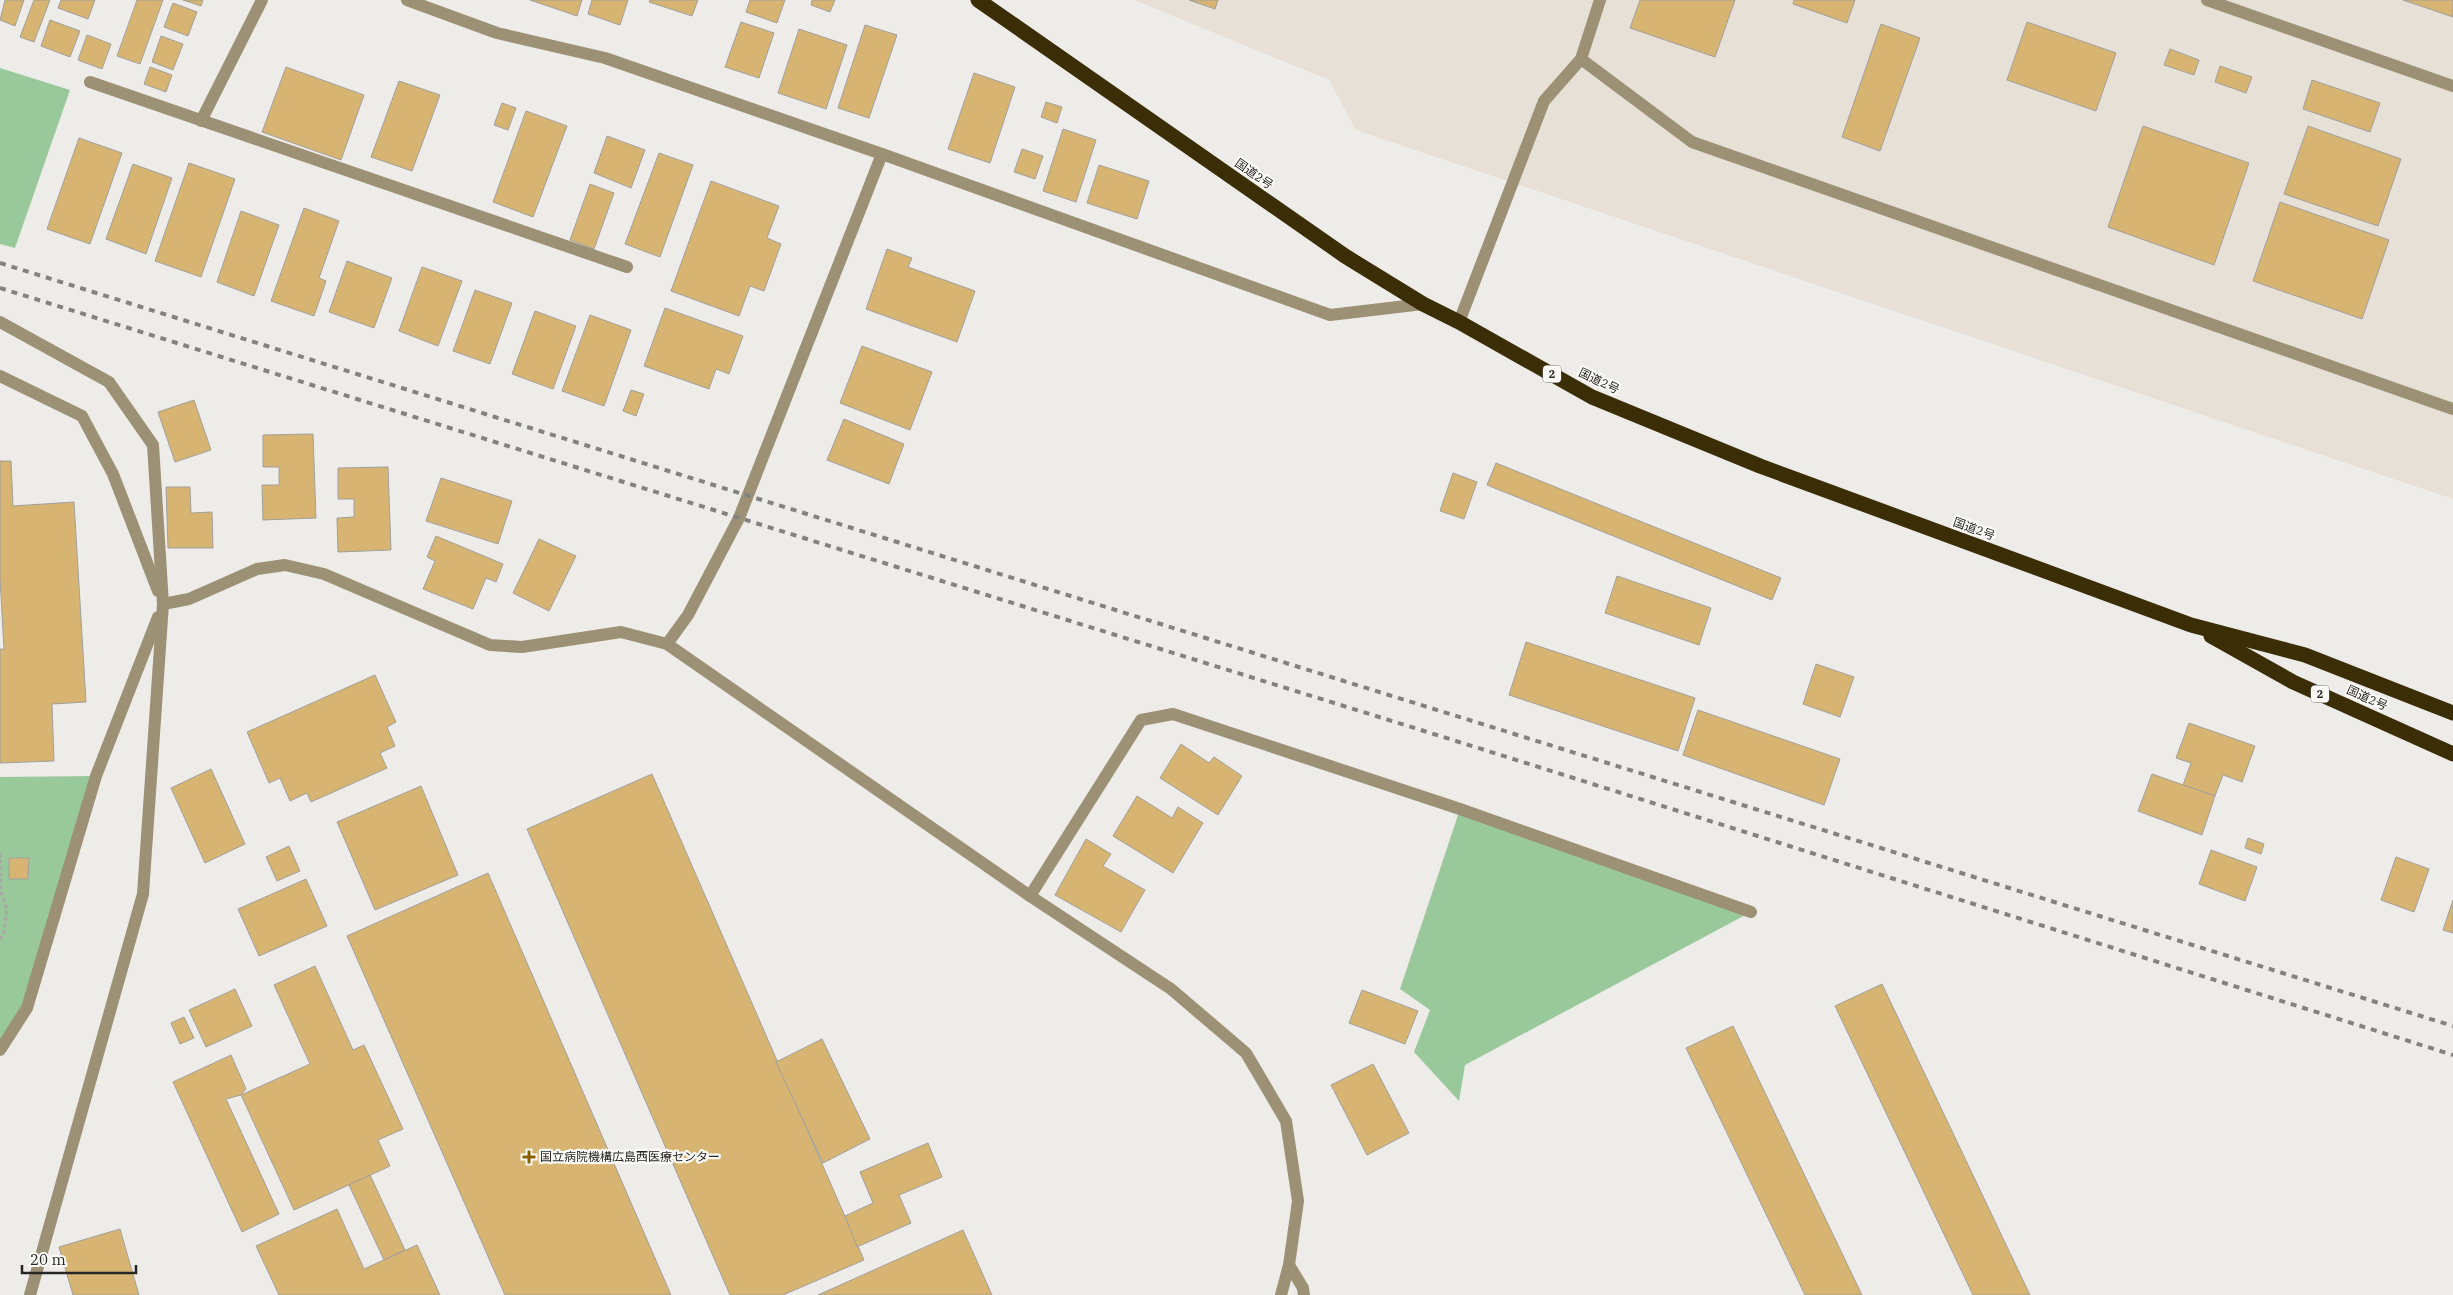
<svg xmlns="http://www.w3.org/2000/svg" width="2453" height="1295" font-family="'IBM Plex Serif','Noto Sans JP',serif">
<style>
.built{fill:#e6e0d7}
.green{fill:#99c89b}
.building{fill:#d7b471;stroke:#a1a09d}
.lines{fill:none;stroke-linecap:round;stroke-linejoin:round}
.path{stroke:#a9a8a6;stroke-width:3;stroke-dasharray:4 2.5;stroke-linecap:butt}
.minor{stroke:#9c9174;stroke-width:12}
.highway{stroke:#3b2e07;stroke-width:15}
.rail{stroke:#838280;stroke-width:4;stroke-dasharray:6 6;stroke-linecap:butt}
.poi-dot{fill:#896100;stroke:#fbfaf7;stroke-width:2}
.labels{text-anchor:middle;stroke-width:4.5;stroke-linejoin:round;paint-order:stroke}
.shield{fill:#fbfaf7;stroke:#666664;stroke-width:1}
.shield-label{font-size:11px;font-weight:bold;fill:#262625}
.street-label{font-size:12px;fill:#262625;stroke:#fbfaf7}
.poi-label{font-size:12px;fill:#262625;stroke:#fbfaf7;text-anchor:start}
</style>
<rect width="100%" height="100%" fill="#eeece9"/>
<path class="built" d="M1134,0H2453V499L1356,130L1329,80Z"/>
<g class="green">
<path d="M0,68L70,90L15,248L0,244Z"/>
<path d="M96,776L27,1008L0,1050V777Z"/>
<path d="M1460,809L1751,912L1465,1065L1459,1101L1414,1052L1430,1010L1400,989Z"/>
</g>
<g class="building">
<path d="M5,0H24L15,26L0,20Z"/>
<path d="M34,0H50L34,42L20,37Z"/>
<path d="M61,0H95L88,19L58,8Z"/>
<path d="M137,0H163L140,64L117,56Z"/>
<path d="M183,0H203L201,6Z"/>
<path d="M530,0H582L577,16Z"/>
<path d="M592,0H628L620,25L588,14Z"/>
<path d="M650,0H698L692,16L649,2Z"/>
<path d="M750,0H785L777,23L746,12Z"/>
<path d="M812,0H835L830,12L811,5Z"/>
<path d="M1189,0H1218L1215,9Z"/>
<path d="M1640,0H1735L1715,57L1630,28Z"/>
<path d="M1794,0H1855L1847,23L1793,4Z"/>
<path d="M2403,0H2453V17Z"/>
<path d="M173,3L197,12L188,36L164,27Z"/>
<path d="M50,20L80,31L70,57L41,46Z"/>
<path d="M741,22L774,33L759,78L725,67Z"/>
<path d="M2027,22L2116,53L2096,111L2007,80Z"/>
<path d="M1881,24L1920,38L1880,151L1842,137Z"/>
<path d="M865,25L897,35L869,118L838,108Z"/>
<path d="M799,29L847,45L826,109L778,93Z"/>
<path d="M87,35L111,44L102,69L78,60Z"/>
<path d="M161,36L183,44L173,70L152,62Z"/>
<path d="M2170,49L2199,60L2194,75L2164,65Z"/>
<path d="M2220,66L2252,77L2246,93L2215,82Z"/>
<path d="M150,67L172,75L166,92L144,84Z"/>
<path d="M286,67L364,95L341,160L262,132Z"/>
<path d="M974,73L1015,87L990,163L948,149Z"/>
<path d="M2312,80L2380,103L2370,132L2303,109Z"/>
<path d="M399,81L440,95L412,171L371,157Z"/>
<path d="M1046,102L1062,107L1057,123L1041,117Z"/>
<path d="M502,103L516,108L508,130L494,125Z"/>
<path d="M526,111L567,126L533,217L493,202Z"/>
<path d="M2143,126L2249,163L2214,265L2108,227Z"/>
<path d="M2308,126L2401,159L2378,226L2284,194Z"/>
<path d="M1063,129L1096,140L1076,202L1043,191Z"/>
<path d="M607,136L645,150L631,188L594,173Z"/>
<path d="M79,138L122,153L90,244L47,229Z"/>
<path d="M1022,149L1043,156L1035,179L1014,172Z"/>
<path d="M659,153L693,165L660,257L625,244Z"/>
<path d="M189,163L235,179L201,277L155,261Z"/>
<path d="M133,164L172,178L146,254L106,239Z"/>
<path d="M1099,165L1149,181L1137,219L1087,203Z"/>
<path d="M711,181L779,206L767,238L781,244L764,291L750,286L739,316L671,291Z"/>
<path d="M590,184L614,193L594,249L570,240Z"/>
<path d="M2280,202L2389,240L2362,319L2253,281Z"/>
<path d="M304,208L339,221L319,278L326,281L314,316L271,301Z"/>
<path d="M241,211L279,225L254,296L217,282Z"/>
<path d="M887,249L912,258L908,267L975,291L957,342L866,309Z"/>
<path d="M347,261L392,278L374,328L329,312Z"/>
<path d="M422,267L462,281L438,346L399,331Z"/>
<path d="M475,290L512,303L490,364L453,351Z"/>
<path d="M665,308L743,336L729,374L716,369L709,389L644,366Z"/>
<path d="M535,311L576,326L553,389L512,374Z"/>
<path d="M590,315L631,330L604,406L562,391Z"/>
<path d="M862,346L932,372L910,430L840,403Z"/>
<path d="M631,390L644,394L636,416L623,411Z"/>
<path d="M194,400L211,450L175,462L158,412Z"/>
<path d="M844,419L904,444L889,484L827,460Z"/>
<path d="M313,434L316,518L263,520L262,485H279V467H263V435Z"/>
<path d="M0,461H11L13,506L74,502L86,702L52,704L54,761L0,763V649H4L0,578Z"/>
<path d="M1496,463L1781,578L1772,600L1487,485Z"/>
<path d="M388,467L391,550L338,552L337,518L354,517V499H338V468Z"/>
<path d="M1453,473L1477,482L1464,519L1440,511Z"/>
<path d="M441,478L512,501L498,544L426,521Z"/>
<path d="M166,487H190L191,513L212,512L213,548H168Z"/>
<path d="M436,536L503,564L496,582L486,578L473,609L423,589L435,561L427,557Z"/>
<path d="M539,539L576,556L549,611L513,593Z"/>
<path d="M1617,576L1711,608L1699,645L1605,613Z"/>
<path d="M1526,642L1695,698L1678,751L1509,695Z"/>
<path d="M1816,664L1854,677L1840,717L1803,704Z"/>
<path d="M375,675L396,722L387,727L395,746L380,753L387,768L311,802L307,793L290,801L280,778L269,783L247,732Z"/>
<path d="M1698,710L1840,759L1824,805L1683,755Z"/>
<path d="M2189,723L2255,746L2242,782L2223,775L2215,796L2183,785L2191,763L2176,758Z"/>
<path d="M1181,744L1209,763L1214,757L1242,776L1218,815L1160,778Z"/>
<path d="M211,769L245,844L205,863L171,788Z"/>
<path d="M652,774L864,1260L783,1295H730L527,829Z"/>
<path d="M2152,774L2215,796L2202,835L2138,811Z"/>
<path d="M421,786L458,875L375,910L337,822Z"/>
<path d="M1137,796L1172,818L1178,807L1203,823L1173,873L1113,836Z"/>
<path d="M2248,838L2264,844L2261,854L2245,848Z"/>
<path d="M1086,839L1111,854L1103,866L1145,890L1121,932L1055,895Z"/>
<path d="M289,846L300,871L277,881L266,857Z"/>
<path d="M2211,850L2257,867L2245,901L2199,884Z"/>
<path d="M2396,857L2429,869L2414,912L2381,900Z"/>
<path d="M9,858H29L28,879H9Z"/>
<path d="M488,873L671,1295H505L347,936Z"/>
<path d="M306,879L327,926L259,956L238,909Z"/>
<path d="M2453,900V933L2443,930Z"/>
<path d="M315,966L353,1050L364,1045L403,1129L378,1140L390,1166L294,1210L241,1095L310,1064L274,985Z"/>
<path d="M1882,984L2030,1295H1973L1835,1006Z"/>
<path d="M235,989L252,1026L206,1047L189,1010Z"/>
<path d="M1362,990L1418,1011L1405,1044L1349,1023Z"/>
<path d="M184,1017L194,1038L180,1044L171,1023Z"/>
<path d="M1733,1026L1862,1295H1805L1686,1048Z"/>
<path d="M822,1039L870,1139L823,1163L776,1062Z"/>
<path d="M231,1055L246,1089L241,1095L226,1099L279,1214L242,1232L173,1082Z"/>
<path d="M1373,1064L1409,1133L1367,1155L1331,1085Z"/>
<path d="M928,1143L942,1177L899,1195L911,1223L857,1247L845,1216L873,1203L860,1172Z"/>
<path d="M370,1175L405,1250L384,1260L349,1185Z"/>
<path d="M337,1209L364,1269L417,1245L440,1295H279L256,1246Z"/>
<path d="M120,1229L139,1295H73L59,1247Z"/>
<path d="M963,1230L992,1295H818Z"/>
</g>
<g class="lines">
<path class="path" d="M0,853L1,892L7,909L4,932L0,939"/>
<g class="minor">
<path d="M407,0L497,33L605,58L882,154L1330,315L1423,304"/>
<path d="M2207,0L2453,86"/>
<path d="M1581,59L1692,142L2453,409"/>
<path d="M90,82L627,267"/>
<path d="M201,121L262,0"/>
<path d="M0,322L109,382L153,445L163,604L143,894L30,1295"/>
<path d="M1459,322L1544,101L1581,59L1600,0"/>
<path d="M0,376L82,416L113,474L158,591"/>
<path d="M163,604L189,599L257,569L285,565L324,574L490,645L522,647L621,632L667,644L1030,896L1171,989L1246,1053L1286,1121L1298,1201L1289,1265L1281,1295"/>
<path d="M667,644L688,615L739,518L882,154"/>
<path d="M1030,896L1141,720L1173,714L1460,809L1751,912"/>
<path d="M0,1050L27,1008L96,776L158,617"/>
<path d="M1289,1265L1303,1288L1304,1295"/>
</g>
<g class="highway">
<path d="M978,0L1345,256L1423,304L1459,322L1592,397L1760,466L2191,625L2305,655L2453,713"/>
<path d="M2211,636L2293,682L2453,754"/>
</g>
<g class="rail">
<path d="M0,263L2453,1026"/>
<path d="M0,288L1437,735L2453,1055"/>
</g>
</g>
<path class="poi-dot" d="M526.5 1149.5h5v5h5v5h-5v5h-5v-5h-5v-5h5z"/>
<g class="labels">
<g class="shield">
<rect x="1543" y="365.5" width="18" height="17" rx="4"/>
<rect x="2311" y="685.5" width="18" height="17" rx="4"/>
</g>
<g class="shield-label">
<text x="1552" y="378">2</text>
<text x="2320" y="698">2</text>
</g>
<g class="street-label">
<text transform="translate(1254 174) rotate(35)" y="4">国道2号</text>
<text transform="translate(1599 381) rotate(26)" y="4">国道2号</text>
<text transform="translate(1974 529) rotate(20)" y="4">国道2号</text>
<text transform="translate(2367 698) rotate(24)" y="4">国道2号</text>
</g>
<g class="poi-label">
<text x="540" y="1161">国立病院機構広島西医療センター</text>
</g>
</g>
<path d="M22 1265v8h114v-8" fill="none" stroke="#262625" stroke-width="2.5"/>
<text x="30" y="1265" font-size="15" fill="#262625" stroke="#fbfaf7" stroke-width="4" paint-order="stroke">20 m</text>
</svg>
